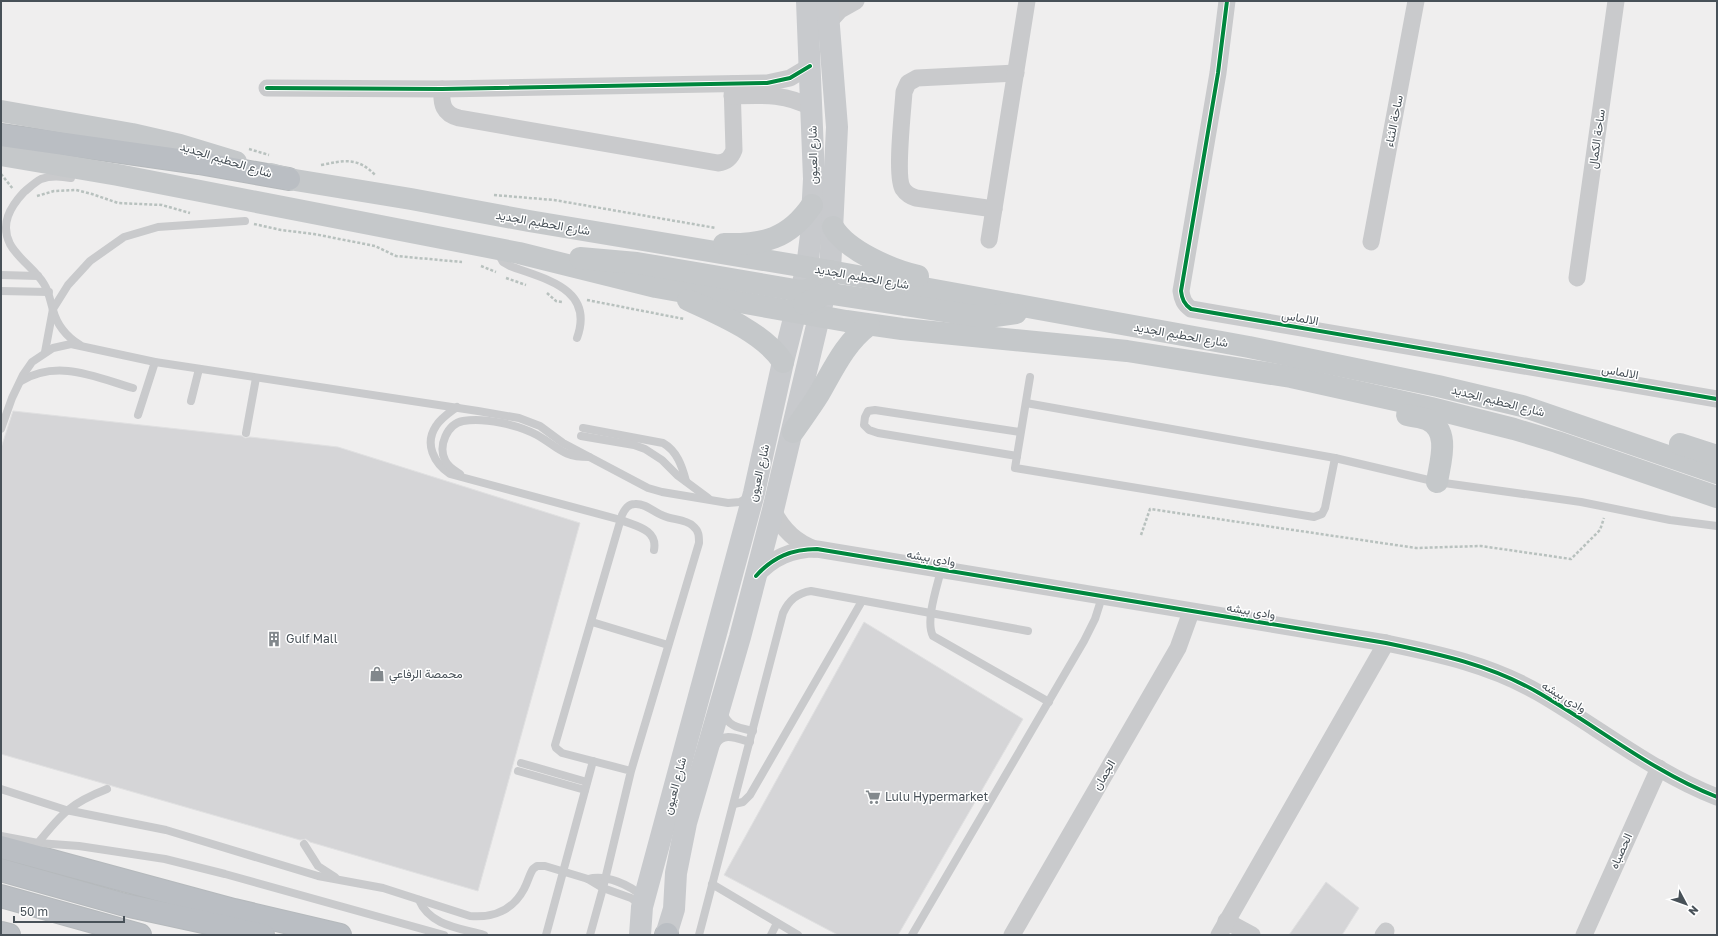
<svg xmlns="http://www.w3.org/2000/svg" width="1718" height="936" font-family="'Golos Text',Vazirmatn,sans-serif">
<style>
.building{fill:#d5d5d7;stroke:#e0e0e1}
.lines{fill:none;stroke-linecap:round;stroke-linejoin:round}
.highway-casing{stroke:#b5b9bc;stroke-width:24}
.path{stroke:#b8c1be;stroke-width:2.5;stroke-dasharray:3 2;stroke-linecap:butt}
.lane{stroke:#c9cacc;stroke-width:8}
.street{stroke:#c9cacc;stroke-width:17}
.secondary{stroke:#c8cacd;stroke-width:22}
.primary{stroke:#c5c8ca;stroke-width:22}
.highway{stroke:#babec3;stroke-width:22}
.cycleway-casing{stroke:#fff;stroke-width:6}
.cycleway{stroke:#00873e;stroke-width:4}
.labels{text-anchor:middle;stroke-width:3;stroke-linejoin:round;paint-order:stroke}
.street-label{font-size:12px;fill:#485158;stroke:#fff}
.poi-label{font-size:12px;fill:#485158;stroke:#fff;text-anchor:start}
</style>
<rect width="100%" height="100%" fill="#efeeee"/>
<g class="building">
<path d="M13,411L242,436L245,438L250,437L338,447L580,523L478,891L310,842L306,839L300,840L1,754V448Z"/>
<path d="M864,622L1023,719L898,935H838L724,875Z"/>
<path d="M1326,882L1359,908L1342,935H1289Z"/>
</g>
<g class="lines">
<g class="highway-casing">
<g id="highway">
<path d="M1,135L199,163L289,179"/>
<path d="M1,847L234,910L340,935"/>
<path d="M1,870L125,905L263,935"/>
<path d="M1,896L140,935"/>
<path d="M1,933L9,935"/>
<path d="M666,935L667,934"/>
</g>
</g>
<g class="path">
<path d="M249,149L269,155"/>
<path d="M321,165C343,161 357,156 375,175"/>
<path d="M1,174L13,189"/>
<path d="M494,195L554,200L716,228"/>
<path d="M37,196L54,191L76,190L92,194L118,203L162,205L190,213"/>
<path d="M254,224L281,230L314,234L375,246L396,256L462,262"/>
<path d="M481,266L496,272"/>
<path d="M506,278L526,285"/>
<path d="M547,293L556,301L562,302"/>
<path d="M587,300L684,319"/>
<path d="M1141,535L1150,509L1416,548L1481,546L1571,559L1600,530L1604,518"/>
</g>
<g class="lane">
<path d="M71,178C61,176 51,175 41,179C35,182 29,188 24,192C10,207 0,224 10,244C18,259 35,269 44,284C49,292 50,300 53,310C57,325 67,337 80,345"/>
<path d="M498,253L503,262L510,266C544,279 595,288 577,338"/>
<path d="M1,275L38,276"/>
<path d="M1,291L49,292"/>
<path d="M45,352L53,309L68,285L90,261L124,237L158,227L245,221"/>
<path d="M1030,377L1015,468L1314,517L1322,514L1325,508L1335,458"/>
<path d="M21,381C58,359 95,377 133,388"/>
<path d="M191,401L199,369"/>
<path d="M1026,403L1335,458L1437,482L1581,502L1670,520L1717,526"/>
<path d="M457,407C449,413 441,418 436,426C424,444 434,463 450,474L621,520C635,526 658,529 654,550"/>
<path d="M138,415L155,362"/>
<path d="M583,428L663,443C677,451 682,466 686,481"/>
<path d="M1,429L12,398L23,375L32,362L53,348L71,344L155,362L478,411L519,418L540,426L563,443L648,488L662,492L728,503L740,502L749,497"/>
<path d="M246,433L256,378"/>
<path d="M581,436L634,445L645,449L662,460L677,475L708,498"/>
<path d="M1017,456L878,433L869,430L864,425L865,417L868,411L875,410L1020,432"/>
<path d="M460,474C454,470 448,467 445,460C438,446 447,424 463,421C484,417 519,425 537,435C558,447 562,457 589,457"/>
<path d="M941,570C937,587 925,621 933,636L1049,702"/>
<path d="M592,622L668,645"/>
<path d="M723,712C728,727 739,728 753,731"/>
<path d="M716,745C723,731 738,739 750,742"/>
<path d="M521,763L587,782"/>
<path d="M518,771L585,790"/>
<path d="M1,789L66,810L166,830L318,876L383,888L470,916C493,918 513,910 524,889C528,882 529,875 533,869L537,866H545L588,879L603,888L631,898L641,905"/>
<path d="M734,804L743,802L750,795L862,601"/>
<path d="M1,836L38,843L79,846L165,859L225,874L444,935"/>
<path d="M38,843C62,813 71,803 107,789"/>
<path d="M304,844L318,866L335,877"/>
<path d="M588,879C606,874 630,885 643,897"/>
<path d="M712,884L798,935"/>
<path d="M419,900C430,926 460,928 484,935"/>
<path d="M546,935L593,761"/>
<path d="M590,935L603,888L631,771L699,543C699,536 699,531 693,526C686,519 673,520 664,516C655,513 645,503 635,504C628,504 625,509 622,515L555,745L556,748L562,753L631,771"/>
<path d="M699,935L783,613C789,600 797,593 811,591L1028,631"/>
<path d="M771,935L777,923"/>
<path d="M912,935L1084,641L1095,619L1102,597"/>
</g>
<g class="street">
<path d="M1227,1L1218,73L1181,291C1182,299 1184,304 1191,309L1717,399"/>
<path d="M829,22L840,10L856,1"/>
<path d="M267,88L442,89L767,83L790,78L810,66"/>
<path d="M442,89C441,104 443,114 459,118L718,163C727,162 731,158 734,150L732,84"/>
<path d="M732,96C761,95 786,93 812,108"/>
<path d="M994,209L916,198C911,196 906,194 903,189C895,178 903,109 904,92L908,83L917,78L1016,73"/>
<path d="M989,240L1027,1"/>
<path d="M1371,242L1416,1"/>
<path d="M1577,278L1616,1"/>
<path d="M773,510C782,529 795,542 815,549"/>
<path d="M756,576C773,557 792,549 817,549L1386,643C1439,654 1491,665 1539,693C1598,727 1653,772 1717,797"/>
<path d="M1226,921L1252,935"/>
<path d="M1012,935L1178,648L1191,612"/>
<path d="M1219,935L1386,643"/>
<path d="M1383,935L1386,931"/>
<path d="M1584,935L1659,768"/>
</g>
<g class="secondary">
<path d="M640,935L642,907L754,493L783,362L807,267L811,235L814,179L807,1"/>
<path d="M666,935L674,909L676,873L686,823L740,637L773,510L830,271L837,127L827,1"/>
</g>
<g class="primary">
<path d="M1,111L132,134L180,145L236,162"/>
<path d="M1,155L118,175L519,253L656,287L846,321L902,329L1127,351L1291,377L1431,408L1514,429L1557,442L1717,497"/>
<path d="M271,174L289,179L411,199L529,221L830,271L1249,347L1438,386L1522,406L1717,473"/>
<path d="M833,227C847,251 892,270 918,276"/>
<path d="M724,244C763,245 789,239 812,205"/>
<path d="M580,258L637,263L801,291C815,289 823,284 830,271"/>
<path d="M688,300C719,314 764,333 783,362"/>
<path d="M804,304L825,294H832L976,316H995L1016,313"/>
<path d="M1407,415C1414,417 1422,417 1428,420C1451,431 1440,462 1437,482"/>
<path d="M793,432C802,419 811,407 819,394C834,368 845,343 869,325"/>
<path d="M1680,444L1717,456"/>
</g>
<use href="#highway" class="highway"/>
<g class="cycleway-casing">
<g id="cycleway">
<path d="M1227,1L1218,73L1181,291C1182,299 1184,304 1191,309L1717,399"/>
<path d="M267,88L442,89L767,83L790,78L810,66"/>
<path d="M756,576C773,557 792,549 817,549L1386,643C1439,654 1491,665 1539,693C1598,727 1653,772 1717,797"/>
</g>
</g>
<use href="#cycleway" class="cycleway"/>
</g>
<defs>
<g id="building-bare" transform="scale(1.2)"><path d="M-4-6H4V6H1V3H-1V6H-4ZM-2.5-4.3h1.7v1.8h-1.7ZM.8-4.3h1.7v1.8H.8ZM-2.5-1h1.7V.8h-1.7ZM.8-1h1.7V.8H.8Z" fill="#82888c" stroke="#fff" stroke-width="2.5" paint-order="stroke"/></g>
<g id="shop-bare" transform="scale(1.2)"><path d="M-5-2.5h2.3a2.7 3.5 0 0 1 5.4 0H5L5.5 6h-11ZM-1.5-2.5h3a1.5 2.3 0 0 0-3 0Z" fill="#82888c" stroke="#fff" stroke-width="2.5" paint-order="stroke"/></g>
<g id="supermarket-bare" transform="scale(1.2)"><path d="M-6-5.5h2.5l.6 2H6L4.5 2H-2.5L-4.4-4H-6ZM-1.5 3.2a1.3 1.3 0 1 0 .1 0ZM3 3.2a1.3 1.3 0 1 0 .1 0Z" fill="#82888c" stroke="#fff" stroke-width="2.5" paint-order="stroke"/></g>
</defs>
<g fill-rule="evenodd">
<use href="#building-bare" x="274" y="639"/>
<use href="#shop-bare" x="377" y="674"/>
<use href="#supermarket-bare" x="873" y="797"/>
</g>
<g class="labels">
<g class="street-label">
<text transform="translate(1394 121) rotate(-79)" y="4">ساحة الثناء</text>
<text transform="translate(1597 139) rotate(-82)" y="4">ساحة الكمال</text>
<text transform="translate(813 155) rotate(-91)" y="4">شارع العيون</text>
<text transform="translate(226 160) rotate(17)" y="4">شارع الحطيم الجديد</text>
<text transform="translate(543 223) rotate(10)" y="4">شارع الحطيم الجديد</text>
<text transform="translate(862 277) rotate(10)" y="4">شارع الحطيم الجديد</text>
<text transform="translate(1300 318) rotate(10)" y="4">الالماس</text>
<text transform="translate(1181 335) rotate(10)" y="4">شارع الحطيم الجديد</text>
<text transform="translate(1620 372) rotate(10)" y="4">الالماس</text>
<text transform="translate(1498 401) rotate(14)" y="4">شارع الحطيم الجديد</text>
<text transform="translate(759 473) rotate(-77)" y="4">شارع العيون</text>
<text transform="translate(931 558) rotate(10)" y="4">وادى بيشه</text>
<text transform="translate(1251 611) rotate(9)" y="4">وادى بيشه</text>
<text transform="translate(1564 697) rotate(31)" y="4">وادى بيشه</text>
<text transform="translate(1104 775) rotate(-60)" y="4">الجمان</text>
<text transform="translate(675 786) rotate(-75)" y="4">شارع العيون</text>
<text transform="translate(1621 851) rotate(-66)" y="4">الحصباه</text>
</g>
<g class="poi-label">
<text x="286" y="643">Gulf Mall</text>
<text x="389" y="678">محمصة الرفاعي</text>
<text x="885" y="801">Lulu Hypermarket</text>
</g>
</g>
<rect width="1718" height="936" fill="none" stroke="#485158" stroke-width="4"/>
<g transform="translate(1686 904) rotate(131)" stroke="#ffffff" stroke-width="3" paint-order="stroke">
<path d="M0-3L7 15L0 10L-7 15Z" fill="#485158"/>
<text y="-6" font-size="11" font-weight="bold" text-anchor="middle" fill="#485158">N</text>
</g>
<path d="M14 916v6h110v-6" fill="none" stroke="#485158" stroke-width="2"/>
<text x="20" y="916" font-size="12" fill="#485158" stroke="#ffffff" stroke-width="3" paint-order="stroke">50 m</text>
</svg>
